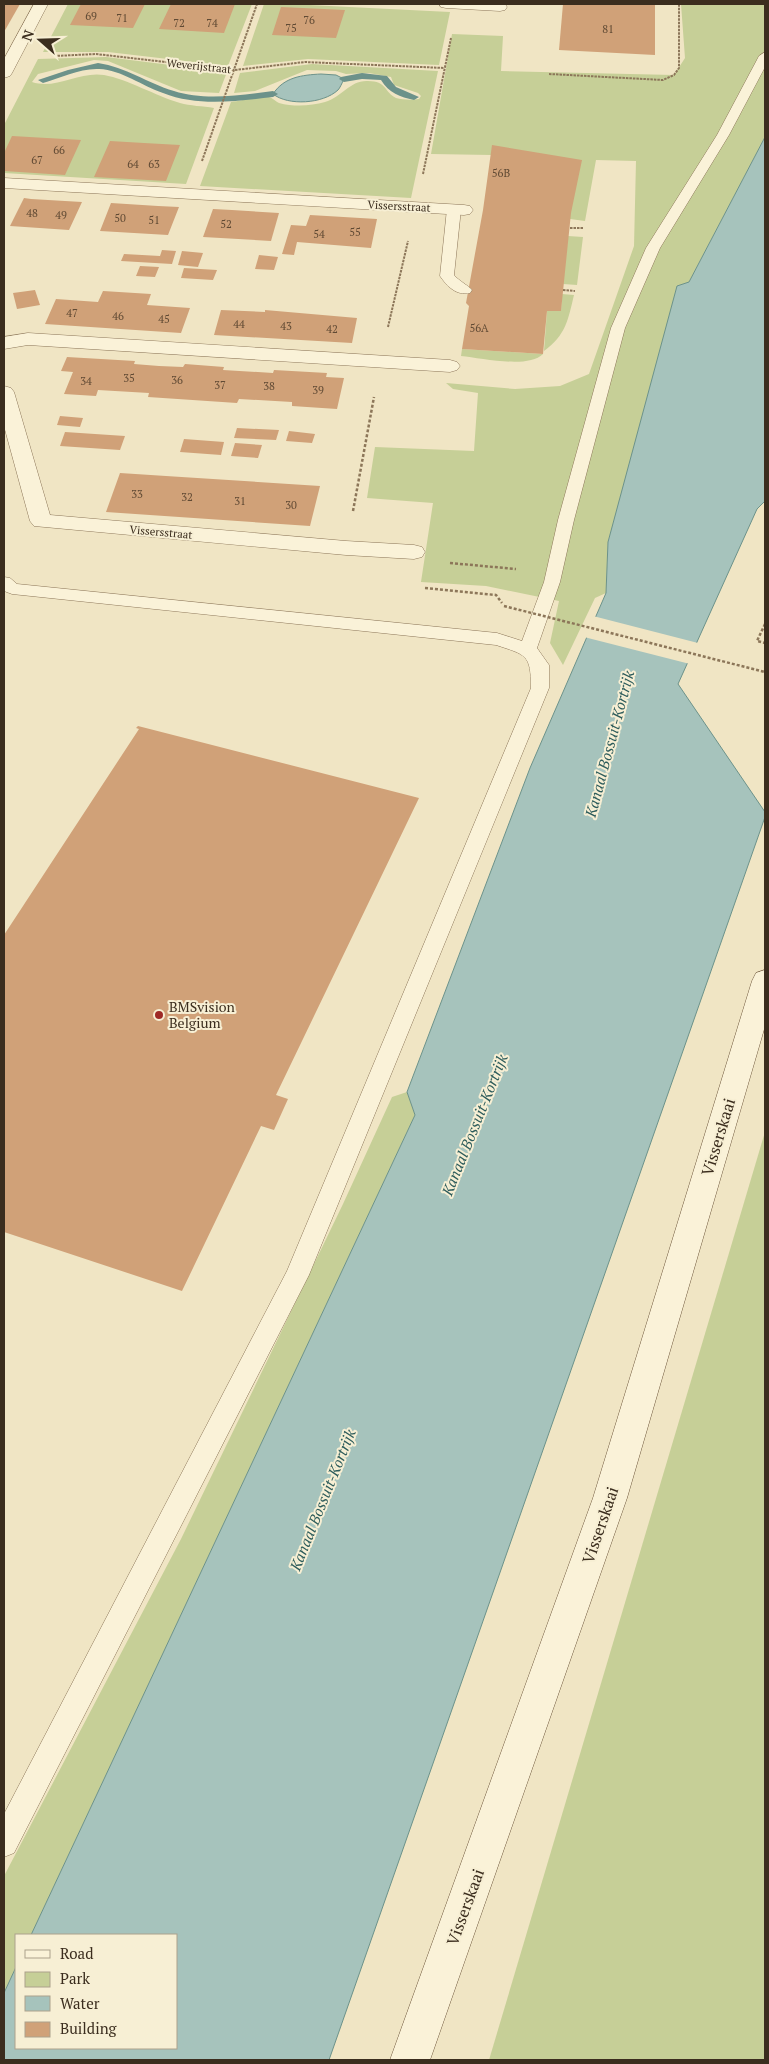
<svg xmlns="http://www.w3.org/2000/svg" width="769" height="2064" font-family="'PT Serif',serif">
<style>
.green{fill:#c6cf97}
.water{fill:#a6c3bc;stroke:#6c928a}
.pier{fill:#f0e5c4}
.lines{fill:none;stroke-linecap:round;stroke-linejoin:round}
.stream{fill:#6c928a;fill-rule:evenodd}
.building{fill:#d0a178}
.lane-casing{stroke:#8c7659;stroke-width:1}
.street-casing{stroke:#8c7659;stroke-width:1}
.secondary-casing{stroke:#6e573c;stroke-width:1}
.path-far1{stroke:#8c7659;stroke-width:2;stroke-dasharray:2.5 1;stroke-linecap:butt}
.path{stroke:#8c7659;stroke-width:2.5;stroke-dasharray:3 2;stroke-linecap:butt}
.lane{fill:#faf2d8;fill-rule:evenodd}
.street{fill:#faf2d8;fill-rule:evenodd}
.secondary{fill:#faf2d8;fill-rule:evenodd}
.path-bridge{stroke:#8c7659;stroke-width:2.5;stroke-dasharray:3 2;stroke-linecap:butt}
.poi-dot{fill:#9e2a26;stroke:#f7efd4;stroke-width:2}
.labels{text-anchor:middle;stroke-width:4;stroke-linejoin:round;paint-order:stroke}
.number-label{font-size:11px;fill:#604a34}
.far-street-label{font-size:11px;fill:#3b2d1e;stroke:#f7efd4}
.poi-label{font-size:14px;fill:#3b2d1e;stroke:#f7efd4;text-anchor:start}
.water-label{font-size:15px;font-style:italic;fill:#2d5c5b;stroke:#f7efd4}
.near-street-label{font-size:16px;fill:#3b2d1e;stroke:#f7efd4}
</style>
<rect width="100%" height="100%" fill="#f0e5c4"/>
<g class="green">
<path d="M68,4H252L228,66L108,52H43Z"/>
<path d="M264,4H289L450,12L439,65L308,59L243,66Z"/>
<path d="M681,4H765V137L689,282L608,542L606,593L595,598L563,665L550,643L559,601L486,586L421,582L433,503L367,498L375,447L474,451L478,393L453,389L446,383L515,389L560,386L589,374L634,246L636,161L596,160L585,221L570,219L491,155L431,154L452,34L503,36L501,71L674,75L685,58Z"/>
<path d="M106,57L227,72L219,93L181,91L108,61L94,60L38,74L32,82C56,90 79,71 104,75C127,79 156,96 180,103C190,106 203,106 214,108L186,184L4,173V125L38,59Z"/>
<path d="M312,64L438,71L411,198L200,186L231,102C241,101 260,96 269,97C273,98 276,102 279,103C294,107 311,106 325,102C342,97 350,80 368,81C387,81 384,92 396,98C403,100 412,100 419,99L421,96L418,93L394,85L391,77L369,73L346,74L336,71L307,70L255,91L234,93L240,73Z"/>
<path d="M568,236L583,237L577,285L563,284Z"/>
<path d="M562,294L574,295C568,320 566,335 544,351L547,311H561Z"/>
<path d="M462,349L543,354C528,369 482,358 461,356Z"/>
<path d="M407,1092L415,1115L31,1935H16V1967L4,1993V1876L181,1539L343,1204L392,1097Z"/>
<path d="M765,1132V2060H489Z"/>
</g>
<g class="water">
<path d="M321,74L336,75L344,79C342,83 340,88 338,90C323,104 288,106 273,94C284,77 302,75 321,74Z"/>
<path d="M765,137V501L757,509L678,684L765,812V817L329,2060H4V1993L16,1967V2048H176V1935H31L415,1115L407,1092L530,768L606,593L608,542L677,286L689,282Z"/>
</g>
<path class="pier" d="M593,616L698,643L690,664L584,637Z"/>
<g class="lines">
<g class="stream">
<path d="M98,63C126,67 147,83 174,91C205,101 241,95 273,91L278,94L273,97C237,101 198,107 163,93C142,86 122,70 99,69C80,68 61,78 43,83L38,80L68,70Z"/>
<path d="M362,73L387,76L396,87L419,97L414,100C400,97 389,93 381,80L362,79L344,82L339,79L341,77Z"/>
</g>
</g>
<g class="building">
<path d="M4,4H20L4,32Z"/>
<path d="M81,4H145L133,28L70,25Z"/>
<path d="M171,4H235L224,33L159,29Z"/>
<path d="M563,4H655V55L559,50Z"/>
<path d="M281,7L345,10L336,38L272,35Z"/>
<path d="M12,136L47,138L81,140L65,175L4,171V153Z"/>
<path d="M110,141L144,143L180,145L166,181L94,177Z"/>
<path d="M492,145L582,160L571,213L561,311H547L543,354L462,349L469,306L466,303L483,210Z"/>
<path d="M24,198L31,199L82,202L69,230L10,226Z"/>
<path d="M111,203L158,206L179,207L168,235L100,231Z"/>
<path d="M213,209L232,210L279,213L271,241L203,237Z"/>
<path d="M310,215L377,219L371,248L297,242L294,255L282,254L291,225L306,226Z"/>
<path d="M162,250L176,251L172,264L121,261L124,254L160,256Z"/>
<path d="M182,251L203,253L198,267L178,265Z"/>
<path d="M259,255L278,257L274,270L255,269Z"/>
<path d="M140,266L159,267L155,277L136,276Z"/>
<path d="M184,268L217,270L213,280L181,278Z"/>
<path d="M35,290L40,305L17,309L13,293Z"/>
<path d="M103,291L151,294L147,305L190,308L181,333L45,324L56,299L98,302Z"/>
<path d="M221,310L265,312V310L357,318L352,343L214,335Z"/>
<path d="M67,357L135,361L134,364L159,366L183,367L185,364L224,367L223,370L273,373L274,370L327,373L326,377L344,378L337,409L292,406V402L239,399L237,403L148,397L149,393L98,390L96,396L64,394L73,372L61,371Z"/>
<path d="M60,416L83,418L80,427L57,425Z"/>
<path d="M237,428L279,430L276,440L234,438Z"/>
<path d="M289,431L315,434L312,443L286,441Z"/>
<path d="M65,432L125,436L120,450L60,446Z"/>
<path d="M184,439L224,442L221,455L180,452Z"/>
<path d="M235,443L262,445L258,458L231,456Z"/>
<path d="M120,473L166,476L320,486L310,526L106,512Z"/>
<path d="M138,726L419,798L276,1095L288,1099L274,1130L261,1126L182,1291L4,1232V935L139,729L136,728Z"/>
</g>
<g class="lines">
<g class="lane-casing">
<g id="lane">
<path d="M765,52V67L729,135L660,248L625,328L574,520L560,582L537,648L549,665V688L309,1275L14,1853L4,1857V1814L287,1271L531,688C531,654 526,655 496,645L12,594L4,591V577L10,578L17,584L497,633L522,641L544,582L558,520L611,328L646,248L717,135L759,56Z"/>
<path d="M454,205L461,209L454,275C459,281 469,286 472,290L470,293C456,296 447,286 440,276L447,209Z"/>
</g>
</g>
<g class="street-casing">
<g id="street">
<path d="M34,4H48L12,73L10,76L4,78V59Z"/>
<path d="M439,4H505L507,7L505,10L500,11L446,8L441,7Z"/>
<path d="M4,178L464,205L470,206L473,210L470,214L464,215L4,188Z"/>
<path d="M28,333L450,360L457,362L460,366L457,370L450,372L28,345L4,349V337Z"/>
<path d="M4,386L11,388L14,392L50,515L346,541L414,545L422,547L425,552L422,557L414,559L346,555L34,526L30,521L4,426Z"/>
</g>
</g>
<g class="secondary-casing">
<path id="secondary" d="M765,970V1026L627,1498L430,2060H390L593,1498L752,981L756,973Z"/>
</g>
<g class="path-far1">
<path d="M54,56L96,54L235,70L305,62L444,68"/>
<path d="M549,74L663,80L674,75L679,68V4"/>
<path d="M202,161L257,4"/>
<path d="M423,174L451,38"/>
<path d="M570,228H584"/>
<path d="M563,290L575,291"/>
<path d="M388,327L408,241"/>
</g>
<g class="path">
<path d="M353,511L374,397"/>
<path d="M450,563L516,569"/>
<path d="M425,588L496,595L502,603"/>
<path d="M765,624L757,641L765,643"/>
</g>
<use href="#lane" class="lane"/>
<use href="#street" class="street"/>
<use href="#secondary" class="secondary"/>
<path class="path-bridge" d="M504,606L765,672"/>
</g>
<circle class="poi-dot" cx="159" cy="1015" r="5"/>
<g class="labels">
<g class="number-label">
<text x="91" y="20">69</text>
<text x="122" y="22">71</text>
<text x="309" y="24">76</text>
<text x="179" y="27">72</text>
<text x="212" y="27">74</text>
<text x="291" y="32">75</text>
<text x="608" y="33">81</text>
<text x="59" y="154">66</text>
<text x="37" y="164">67</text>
<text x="133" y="168">64</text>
<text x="154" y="168">63</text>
<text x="501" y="177">56B</text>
<text x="32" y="217">48</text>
<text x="61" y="219">49</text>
<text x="120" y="222">50</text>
<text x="154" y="224">51</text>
<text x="226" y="228">52</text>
<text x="355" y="236">55</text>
<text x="319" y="238">54</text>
<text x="72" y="317">47</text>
<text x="118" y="320">46</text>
<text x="164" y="323">45</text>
<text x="239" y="328">44</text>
<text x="286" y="330">43</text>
<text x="479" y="332">56A</text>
<text x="332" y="333">42</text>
<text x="129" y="382">35</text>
<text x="177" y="384">36</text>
<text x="86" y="385">34</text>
<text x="220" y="389">37</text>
<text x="269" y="390">38</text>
<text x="318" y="394">39</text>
<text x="137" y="498">33</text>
<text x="187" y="501">32</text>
<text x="240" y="505">31</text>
<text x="291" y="509">30</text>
</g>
<g class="far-street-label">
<text transform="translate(199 66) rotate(6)" y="4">Weverijstraat</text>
<text transform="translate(399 206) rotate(3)" y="4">Vissersstraat</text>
<text transform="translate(161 532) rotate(5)" y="4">Vissersstraat</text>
</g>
<g class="poi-label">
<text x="169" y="1012">BMSvision<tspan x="169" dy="16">Belgium</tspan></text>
</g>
<g class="water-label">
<text transform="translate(610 744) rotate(-75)" y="5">Kanaal Bossuit-Kortrijk</text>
<text transform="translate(475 1125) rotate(-68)" y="5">Kanaal Bossuit-Kortrijk</text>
<text transform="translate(323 1500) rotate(-68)" y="5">Kanaal Bossuit-Kortrijk</text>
</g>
<g class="near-street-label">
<text transform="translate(718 1137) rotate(-73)" y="6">Visserskaai</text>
<text transform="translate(600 1525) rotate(-71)" y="6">Visserskaai</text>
<text transform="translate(465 1907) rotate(-70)" y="6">Visserskaai</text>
</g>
</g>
<rect width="769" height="2064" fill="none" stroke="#3b2d1e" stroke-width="10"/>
<rect x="15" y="1934" width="162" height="115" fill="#f7efd4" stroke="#aca18b"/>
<rect x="25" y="1950" width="25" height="8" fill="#faf2d8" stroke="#aca18b"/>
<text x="60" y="1959" font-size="15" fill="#3b2d1e">Road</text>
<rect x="25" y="1972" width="25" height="15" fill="#c6cf97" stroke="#aca18b"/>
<text x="60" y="1984" font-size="15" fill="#3b2d1e">Park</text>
<rect x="25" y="1996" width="25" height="15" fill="#a6c3bc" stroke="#aca18b"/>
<text x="60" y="2009" font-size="15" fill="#3b2d1e">Water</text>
<rect x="25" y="2022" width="25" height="15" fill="#d0a178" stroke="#aca18b"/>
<text x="60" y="2034" font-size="15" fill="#3b2d1e">Building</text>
<g transform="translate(40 40) rotate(290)" stroke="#f7efd4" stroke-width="4" paint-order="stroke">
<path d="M0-4L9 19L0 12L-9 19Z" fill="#3b2d1e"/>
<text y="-8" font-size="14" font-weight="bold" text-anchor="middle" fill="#3b2d1e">N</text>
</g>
</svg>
